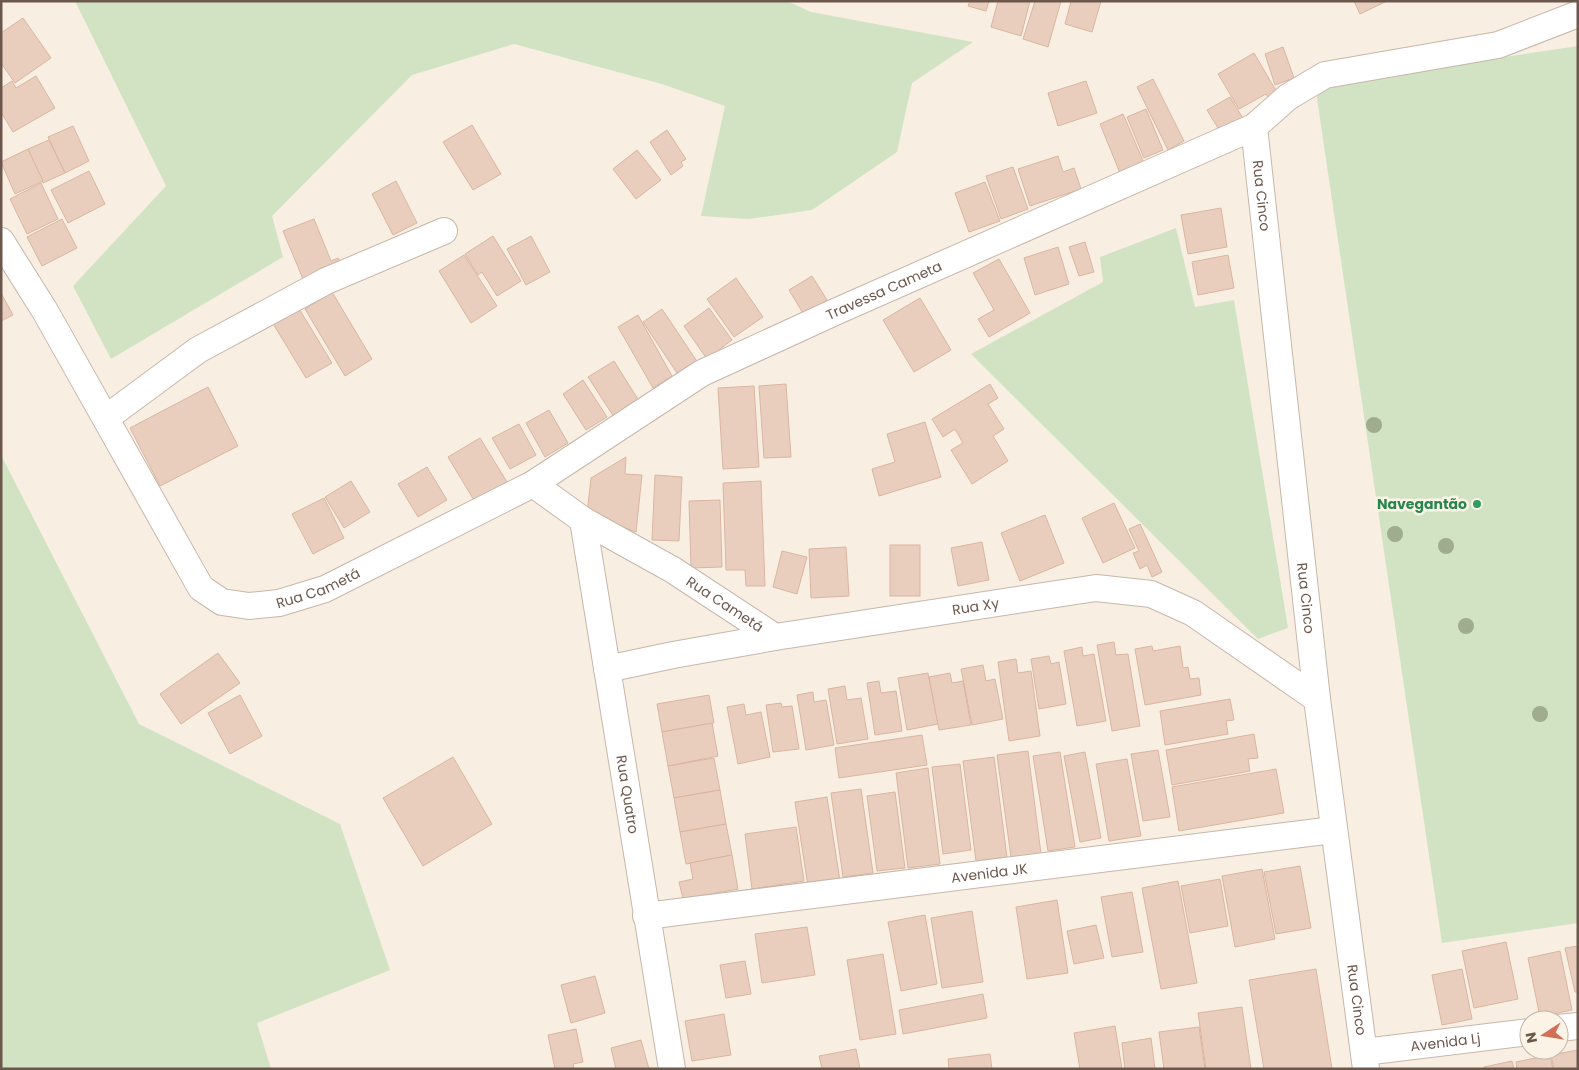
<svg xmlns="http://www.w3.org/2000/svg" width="1579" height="1070" font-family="Poppins,sans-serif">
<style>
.green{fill:#d1e3c3}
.building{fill:#eacebd;stroke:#dab5a0}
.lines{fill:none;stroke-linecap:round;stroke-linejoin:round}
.minor-casing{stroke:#c7b6ab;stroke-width:28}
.minor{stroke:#fff;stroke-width:26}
.tree{fill:#9fac8e}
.leisure-dot{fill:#2e9e5b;stroke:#fcf3e7;stroke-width:2}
.labels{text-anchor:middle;stroke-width:5;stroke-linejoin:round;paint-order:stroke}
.street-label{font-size:14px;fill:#6c574c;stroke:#fcf3e7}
.leisure-label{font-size:14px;font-weight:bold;fill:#27864d;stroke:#fcf3e7;text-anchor:end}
</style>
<rect width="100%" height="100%" fill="#f8efe2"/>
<g class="green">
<path d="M75,1H787L811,12L973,42L912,83L897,152L812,210L749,219L701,216L725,106L662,84L514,44L412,75L272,216L283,257L111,359L73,286L166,186Z"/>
<path d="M1578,46V923L1442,943L1315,85Z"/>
<path d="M1176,228L1195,307L1234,300L1288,628L1258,639L971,354L1103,282L1100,257Z"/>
<path d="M1,455L139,724L340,824L390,970L257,1023L271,1069H1Z"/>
</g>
<g class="building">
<path d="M970,1H989L986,11L968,6Z"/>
<path d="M998,1H1030L1021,36L991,27Z"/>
<path d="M1035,1H1061L1048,47L1023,39Z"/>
<path d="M1071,1H1101L1092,32L1065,24Z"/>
<path d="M1354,1H1387L1360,14Z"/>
<path d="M23,18L51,58L15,83L1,63V33Z"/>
<path d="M1283,47L1294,78L1275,85L1265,54Z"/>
<path d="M1254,53L1278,94L1269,99L1266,94L1239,109L1218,74Z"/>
<path d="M36,76L55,108L13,132L1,112V88L12,81L16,88Z"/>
<path d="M1153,79L1184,141L1168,150L1137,87Z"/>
<path d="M1086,81L1097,113L1058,126L1048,93Z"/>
<path d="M1230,97L1244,120L1221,133L1207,110Z"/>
<path d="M1146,109L1163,150L1144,158L1127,117Z"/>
<path d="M1123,114L1144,163L1120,173L1100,124Z"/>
<path d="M472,125L501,174L473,190L443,142Z"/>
<path d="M73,126L89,161L65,173L48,137Z"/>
<path d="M667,130L686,159L681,162L683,166L671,175L650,142Z"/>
<path d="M49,140L65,173L43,183L28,149Z"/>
<path d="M28,149L43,181L15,194L1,162Z"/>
<path d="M637,150L661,180L636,199L613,169Z"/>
<path d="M1058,156L1063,172L1074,168L1081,189L1030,206L1018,169Z"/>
<path d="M1013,167L1028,209L1001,219L986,176Z"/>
<path d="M89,171L105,204L68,223L51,190Z"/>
<path d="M396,181L417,223L393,235L372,194Z"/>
<path d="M985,182L1000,221L969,232L955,193Z"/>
<path d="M41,183L58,219L27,234L10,199Z"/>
<path d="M1221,208L1227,247L1188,254L1181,215Z"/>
<path d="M62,219L77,248L42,266L27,237Z"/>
<path d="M314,219L331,261L338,258L342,263L303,279L283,231Z"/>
<path d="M493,236L521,281L497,296L482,272L478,275L465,254Z"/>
<path d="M531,236L550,272L526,285L507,249Z"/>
<path d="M1085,242L1094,272L1079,276L1069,247Z"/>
<path d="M1058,247L1069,284L1035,295L1024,258Z"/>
<path d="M464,255L497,306L471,323L439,271Z"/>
<path d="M1228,255L1234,288L1198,295L1192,262Z"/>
<path d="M999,259L1030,313L989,337L978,319L994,310L973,273Z"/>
<path d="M812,276L827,300L804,315L789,290Z"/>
<path d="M736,278L763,317L734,337L707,299Z"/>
<path d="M332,292L372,359L345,376L305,309Z"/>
<path d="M1,293L13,315L1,321Z"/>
<path d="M920,298L951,350L914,372L883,320Z"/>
<path d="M298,307L332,363L306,378L272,322Z"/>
<path d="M709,308L732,340L707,359L684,326Z"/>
<path d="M662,309L698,363L679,376L643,322Z"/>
<path d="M638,315L672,376L653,388L618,327Z"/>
<path d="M614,361L641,404L616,420L588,377Z"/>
<path d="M583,380L607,417L586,430L563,394Z"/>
<path d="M786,384L791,457L764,458L759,386Z"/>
<path d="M990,384L998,398L988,404L1004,429L993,436L1008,461L972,484L951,450L963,443L955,429L943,437L932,419Z"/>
<path d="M754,386L759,467L723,469L718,388Z"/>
<path d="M208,387L238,446L160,486L130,428Z"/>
<path d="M549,410L568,443L545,457L526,423Z"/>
<path d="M925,422L941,477L879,496L872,469L895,462L887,434Z"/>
<path d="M519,424L536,455L510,469L492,438Z"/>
<path d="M480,438L507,482L475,502L448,457Z"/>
<path d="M626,457L625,474L642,475L636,532L587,514L591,478Z"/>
<path d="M427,467L447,500L418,517L398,484Z"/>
<path d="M655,475L682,477L679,541L652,540Z"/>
<path d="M351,481L370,512L344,528L325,497Z"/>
<path d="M761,481L765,586H746L745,570H726L723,483Z"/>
<path d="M324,498L344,538L313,554L292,514Z"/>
<path d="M720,500L722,567L691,568L689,501Z"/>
<path d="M1114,503L1135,548L1103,563L1082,518Z"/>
<path d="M1045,515L1064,563L1020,581L1001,533Z"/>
<path d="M1140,524L1162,572L1152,577L1147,565L1140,569L1133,553L1139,551L1129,529Z"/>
<path d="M982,542L989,580L958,586L951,548Z"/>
<rect x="890" y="545" width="30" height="51"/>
<path d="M846,547L849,596L811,598L809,549Z"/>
<path d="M782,551L807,557L797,594L773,587Z"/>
<path d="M1114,642L1116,655L1128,654L1140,726L1112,731L1097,645Z"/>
<path d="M1152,646L1153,651L1180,646L1183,668L1188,667L1190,679L1199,678L1201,695L1145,705L1135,649Z"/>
<path d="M1082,647L1083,656L1094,654L1106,721L1077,726L1064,651Z"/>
<path d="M218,653L240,683L181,724L160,694Z"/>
<path d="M1049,656L1051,664L1059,662L1066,704L1039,709L1031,659Z"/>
<path d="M1016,659L1018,673L1031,671L1040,736L1009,741L998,662Z"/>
<path d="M983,665L986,681L995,679L1003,719L972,725L961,669Z"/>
<path d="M928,673L938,724L907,730L898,678Z"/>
<path d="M950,673L952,683L963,681L971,725L939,730L929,677Z"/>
<path d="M879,681L881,693L896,691L902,731L875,735L867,683Z"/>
<path d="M845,686L847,700L861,698L868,739L837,744L828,689Z"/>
<path d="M813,692L814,702L826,700L834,745L806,750L797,695Z"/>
<path d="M240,695L262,736L230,754L208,713Z"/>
<path d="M709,695L714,723L662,732L657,704Z"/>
<path d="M1230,699L1234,720L1226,721L1228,734L1165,745L1160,711Z"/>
<path d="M781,703L782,707L792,706L799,749L773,752L766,705Z"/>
<path d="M744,704L746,715L761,712L770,757L738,764L727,707Z"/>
<path d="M712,723L718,756L668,766L662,732Z"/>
<path d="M1254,734L1258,758L1248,759L1250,771L1172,785L1166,750Z"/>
<path d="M922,735L927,765L839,778L835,748Z"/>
<path d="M1158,750L1170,817L1143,821L1131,754Z"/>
<path d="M1028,751L1041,854L1011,857L997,755Z"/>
<path d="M1060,752L1075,847L1048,851L1033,756Z"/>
<path d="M1085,752L1101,838L1080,842L1064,756Z"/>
<path d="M453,757L492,824L423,866L383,798Z"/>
<path d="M994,757L1007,857L976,861L963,761Z"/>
<path d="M714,758L720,790L674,798L668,766Z"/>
<path d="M1127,759L1141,836L1109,841L1096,764Z"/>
<path d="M960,764L971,850L943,854L932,767Z"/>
<path d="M928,768L940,864L908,868L896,773Z"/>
<path d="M1276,769L1284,813L1179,831L1172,787Z"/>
<path d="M861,789L873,873L843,877L831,793Z"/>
<path d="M720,790L726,824L680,832L674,798Z"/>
<path d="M895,792L905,868L877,871L867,796Z"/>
<path d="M827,797L840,881L808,886L795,802Z"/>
<path d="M726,824L732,855L686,864L680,832Z"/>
<path d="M796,827L804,881L752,889L745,834Z"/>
<path d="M732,855L738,889L683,899L679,882L693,879L690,863Z"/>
<path d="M1300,866L1311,928L1276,934L1264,872Z"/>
<path d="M1262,869L1275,939L1235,947L1222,876Z"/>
<path d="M1220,879L1228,926L1190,933L1181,886Z"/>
<path d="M1178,881L1197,983L1161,989L1142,888Z"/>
<path d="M1132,892L1143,952L1112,957L1101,897Z"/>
<path d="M1057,900L1068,973L1027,979L1016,907Z"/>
<path d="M972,911L983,982L942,988L931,918Z"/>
<path d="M925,915L937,984L901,991L888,922Z"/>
<path d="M1096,925L1104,958L1074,964L1067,931Z"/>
<path d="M807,927L815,975L762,983L755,934Z"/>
<path d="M1506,942L1518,999L1474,1008L1462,951Z"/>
<path d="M1578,946V992H1575L1565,948Z"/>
<path d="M1560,951L1572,1010L1540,1017L1528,958Z"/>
<path d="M883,954L896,1034L860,1040L847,960Z"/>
<path d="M745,961L751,994L726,998L720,965Z"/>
<path d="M1316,969L1332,1069H1264L1249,980Z"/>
<path d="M1462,969L1472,1019L1442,1025L1432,975Z"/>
<path d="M595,976L605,1013L571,1023L561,985Z"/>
<path d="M983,994L987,1018L903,1034L899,1010Z"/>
<path d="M1242,1007L1251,1069H1206L1198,1013Z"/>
<path d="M724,1014L731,1055L692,1061L685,1021Z"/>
<path d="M1115,1026L1122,1069H1080L1074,1033Z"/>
<path d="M1199,1027L1205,1069H1164L1159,1032Z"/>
<path d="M576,1029L583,1062L573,1064L574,1069H555L548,1035Z"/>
<path d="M1151,1038L1155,1069H1125L1122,1043Z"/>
<path d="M641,1040L649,1069H616L611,1048Z"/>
<path d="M856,1049L860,1069H822L819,1056Z"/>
<path d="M1578,1050V1069H1554L1551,1055Z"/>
<path d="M990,1054L992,1069H949L948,1059Z"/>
<path d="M1550,1055L1553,1069H1517L1516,1062Z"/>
<path d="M1512,1061L1514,1069H1484V1067Z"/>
</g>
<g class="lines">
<g class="minor-casing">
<g id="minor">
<path id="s1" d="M1254,127L1317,699L1366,1069"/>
<path id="s2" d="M1,241L45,311L201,588L222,602L249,606L279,603L325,589L533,484L583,520L673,570L775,637"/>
<path d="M106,418L198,350L326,281L444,231"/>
<path id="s3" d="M533,484L702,373L835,312L1254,127L1288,97L1325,75L1498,45L1578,14"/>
<path id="s4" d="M583,520L672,1069"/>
<path id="s5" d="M607,669L673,655L775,637L1096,588L1151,594L1193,613L1317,699"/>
<path id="s6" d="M646,916L1333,830"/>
<path d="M1559,1028L1578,1026"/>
<path id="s7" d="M1364,1052L1529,1032"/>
</g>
</g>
<use href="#minor" class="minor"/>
</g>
<g class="tree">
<circle cx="1374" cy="425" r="8"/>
<circle cx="1395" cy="534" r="8"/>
<circle cx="1446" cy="546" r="8"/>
<circle cx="1466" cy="626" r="8"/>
<circle cx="1540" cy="714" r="8"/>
</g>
<circle class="leisure-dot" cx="1477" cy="504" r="5"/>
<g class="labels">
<g class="street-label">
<text dy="5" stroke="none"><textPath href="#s1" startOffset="69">Rua Cinco</textPath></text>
<text dy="5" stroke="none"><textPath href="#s3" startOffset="402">Travessa Cameta</textPath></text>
<text dy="5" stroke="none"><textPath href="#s2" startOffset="525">Rua Cametá</textPath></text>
<text dy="5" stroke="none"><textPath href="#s1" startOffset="474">Rua Cinco</textPath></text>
<text dy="5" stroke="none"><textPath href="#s2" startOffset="991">Rua Cametá</textPath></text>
<text dy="5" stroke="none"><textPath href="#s5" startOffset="374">Rua Xy</textPath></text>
<text dy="5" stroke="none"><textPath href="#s4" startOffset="278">Rua Quatro</textPath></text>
<text dy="5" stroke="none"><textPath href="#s6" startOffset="346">Avenida JK</textPath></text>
<text dy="5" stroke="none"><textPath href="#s1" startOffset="879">Rua Cinco</textPath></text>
<text dy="5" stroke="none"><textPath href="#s7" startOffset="82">Avenida Lj</textPath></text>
</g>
<g class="leisure-label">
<text x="1467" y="509">Navegantão</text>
</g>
</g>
<rect width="1579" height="1070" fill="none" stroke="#6c574c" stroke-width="5"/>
<g transform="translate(1544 1035) rotate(258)"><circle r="24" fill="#fcf3e7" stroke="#c2b5a9"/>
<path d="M0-4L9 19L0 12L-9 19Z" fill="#d26f57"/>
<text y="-8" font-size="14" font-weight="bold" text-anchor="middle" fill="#6c574c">N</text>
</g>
</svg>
